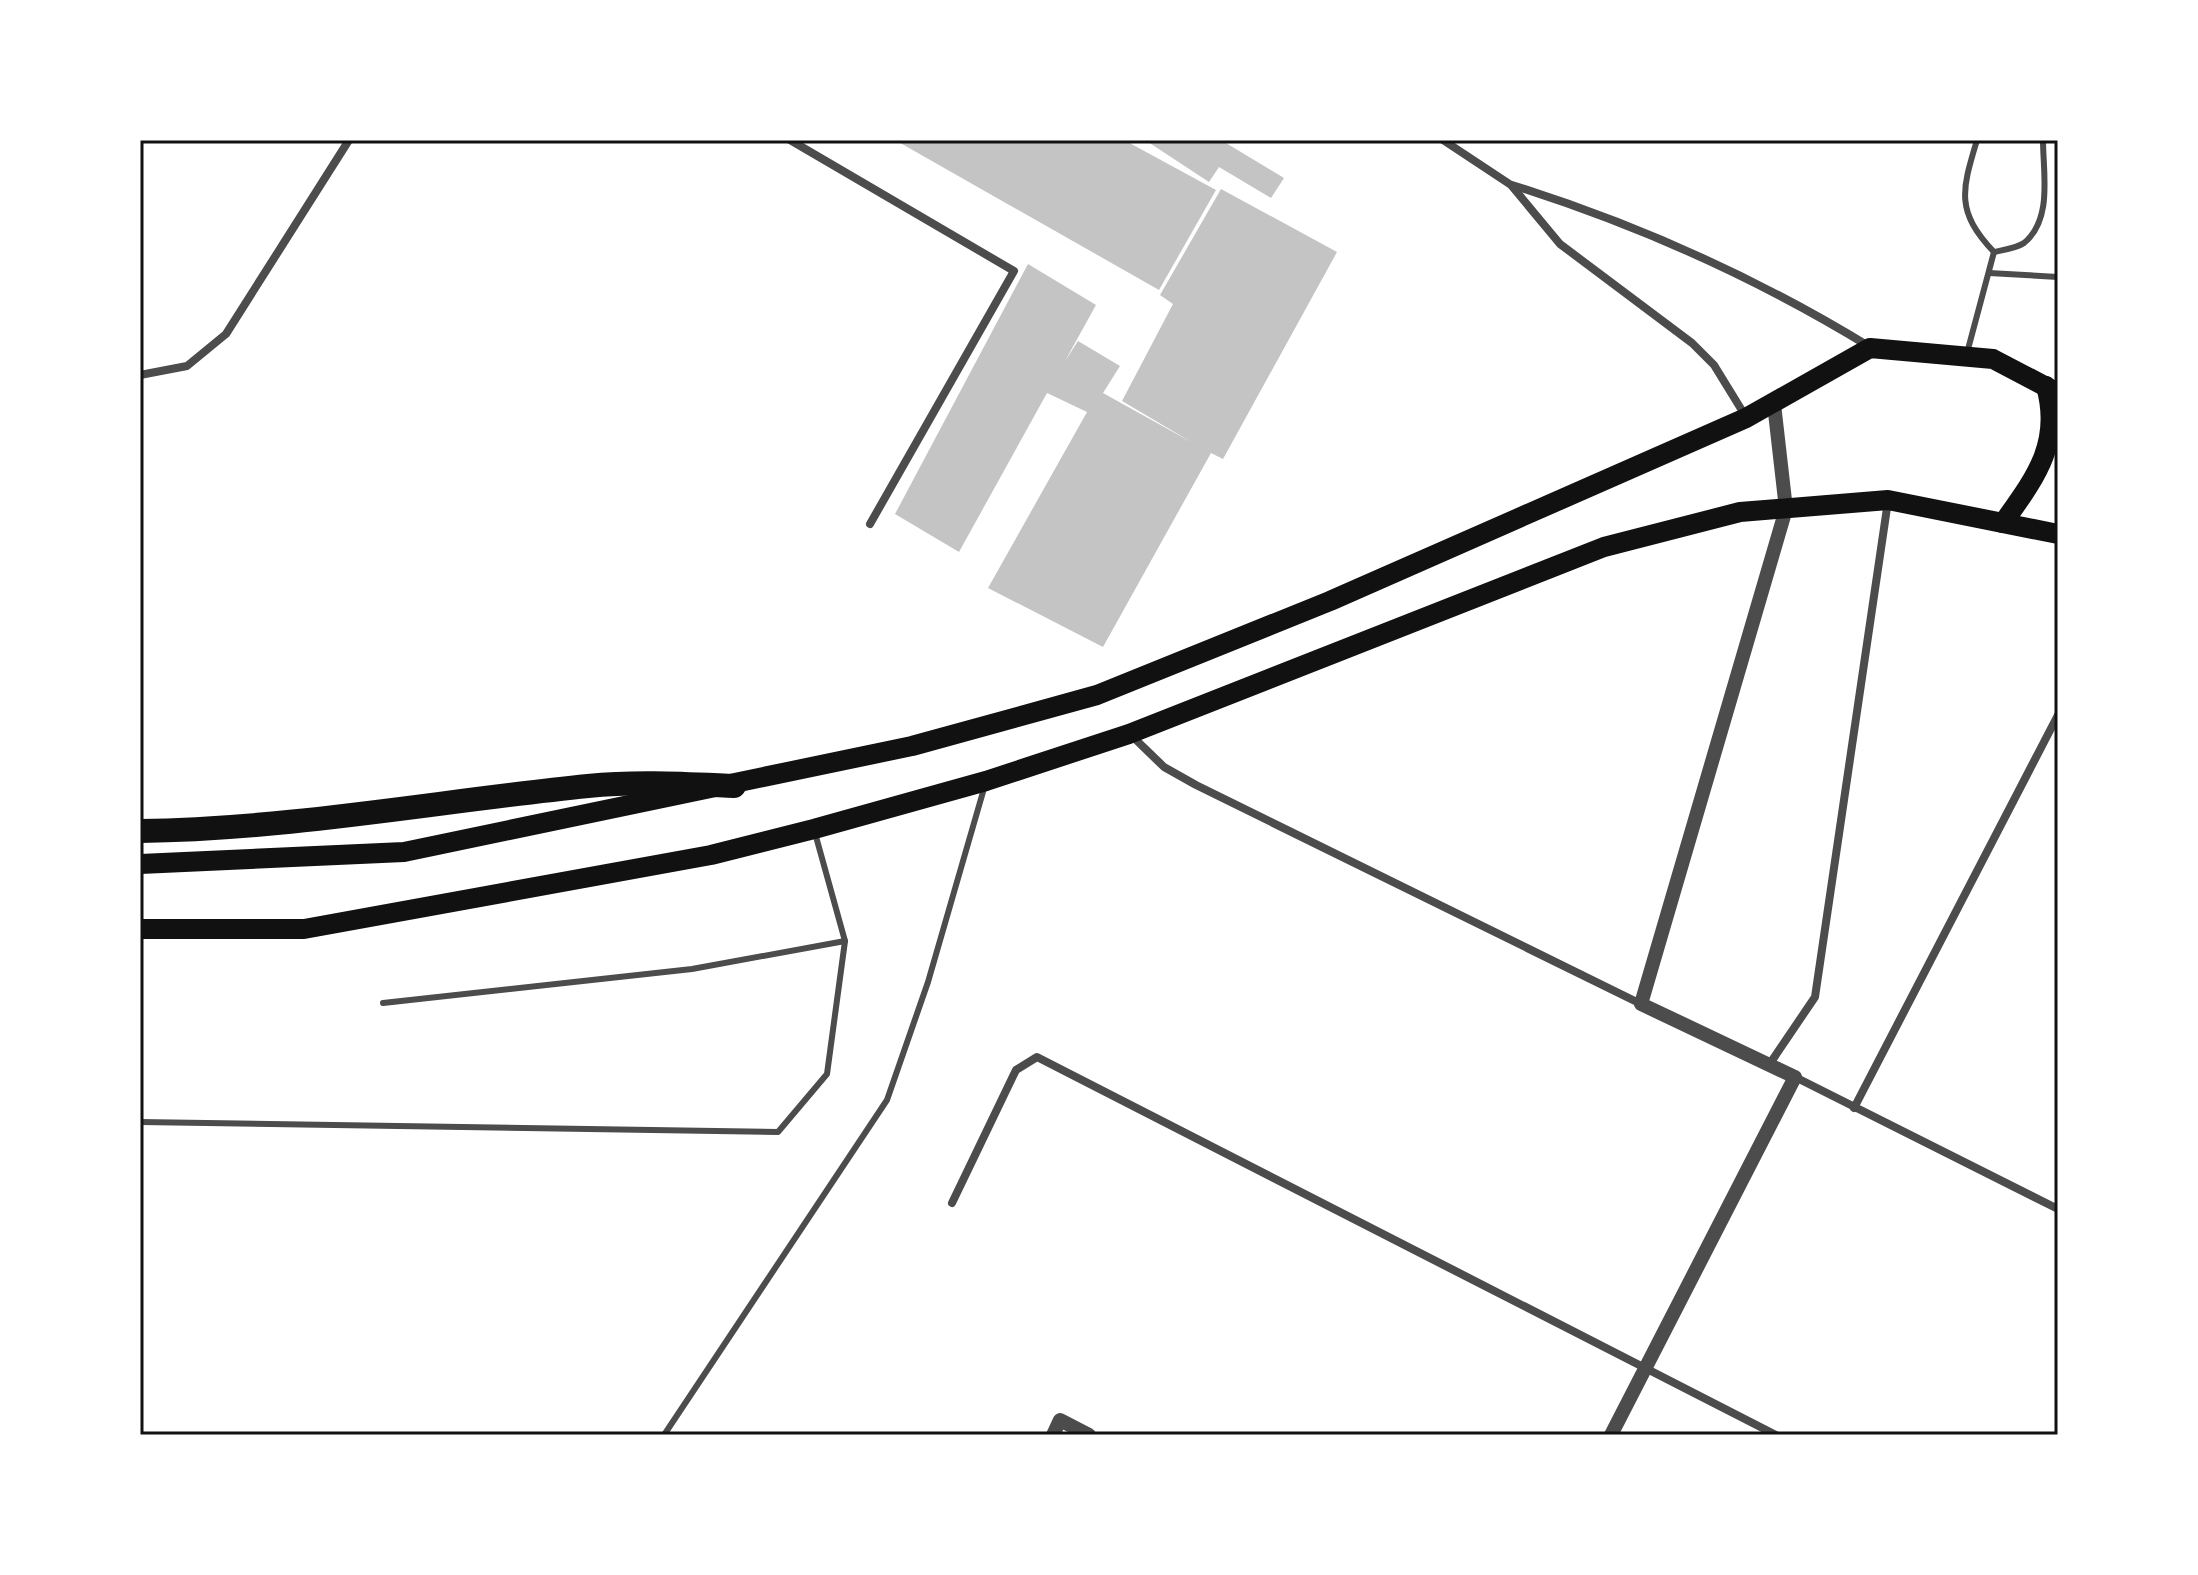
<svg xmlns="http://www.w3.org/2000/svg" width="2198" height="1575" font-family="Poppins,sans-serif">
<style>
.building{fill:#c4c4c4}
.lines{fill:none;stroke-linecap:round;stroke-linejoin:round}
.service{stroke:#4c4c4c;stroke-width:6}
.minor{stroke:#4c4c4c;stroke-width:8}
.tertiary{stroke:#4c4c4c;stroke-width:14}
.primary{stroke:#111;stroke-width:20}
.motorway{stroke:#111;stroke-width:24}
.neatline{fill:none;stroke:#111;stroke-width:3}
</style>
<rect width="100%" height="100%" fill="#fff"/>
<g class="building">
<path d="M895,140H1124L1216,190L1159,290Z"/>
<path d="M1145,140H1221L1284,178L1271,198L1219,167L1209,182Z"/>
<path d="M1221,189L1337,252L1223,459L1211,453L1103,647L988,588L1087,412L1047,393L959,552L895,514L1028,264L1096,305L1065,361L1078,341L1120,366L1103,393L1193,443L1122,401L1173,304L1160,295Z"/>
</g>
<g class="lines">
<g class="service">
<path d="M1977,140C1962,190 1955,211 1994,252"/>
<path d="M1994,252C2003,250 2017,248 2024,243C2053,219 2043,173 2043,140"/>
<path d="M1989,273L2058,277"/>
<path d="M1967,353L1994,252"/>
<path d="M383,1003L692,969L845,941"/>
<path d="M140,1122L778,1132L827,1074L845,941L815,833"/>
<path d="M664,1435L887,1100L928,982L985,785"/>
</g>
<g class="minor">
<path d="M790,140L1014,271L870,524"/>
<path d="M1443,140L1511,185L1560,244L1692,343L1714,365L1746,417"/>
<path d="M1512,185C1636,224 1759,279 1870,347"/>
<path d="M140,375L187,366L226,334L349,140"/>
<path d="M1130,734L1164,767L1196,785L1641,1004"/>
<path d="M1769,1065L1815,997L1888,501"/>
<path d="M1795,1077L2058,1209"/>
<path d="M1854,1108L2058,715"/>
<path d="M952,1203L1016,1070L1037,1057L1776,1435"/>
</g>
<g class="tertiary">
<path d="M1053,1435L1060,1420L1089,1435"/>
<path d="M1611,1435L1795,1077L1641,1004L1786,509L1774,404"/>
</g>
<g class="primary">
<path d="M2003,523C2035,478 2062,444 2046,386"/>
<path d="M140,864L404,852L912,746L1097,695L1330,601L1746,418L1870,348L1993,359L2058,393"/>
<path d="M140,929H304L711,855L814,829L986,781L1129,734L1604,547L1740,512L1888,500L2058,534"/>
</g>
<path class="motorway" d="M140,831C291,829 439,801 588,786C637,781 686,784 734,786"/>
</g>
<rect width="2198" height="1575" fill="none" stroke="#ffffff" stroke-width="284"/>
<rect x="142" y="142" width="1914" height="1291" class="neatline"/>
</svg>
